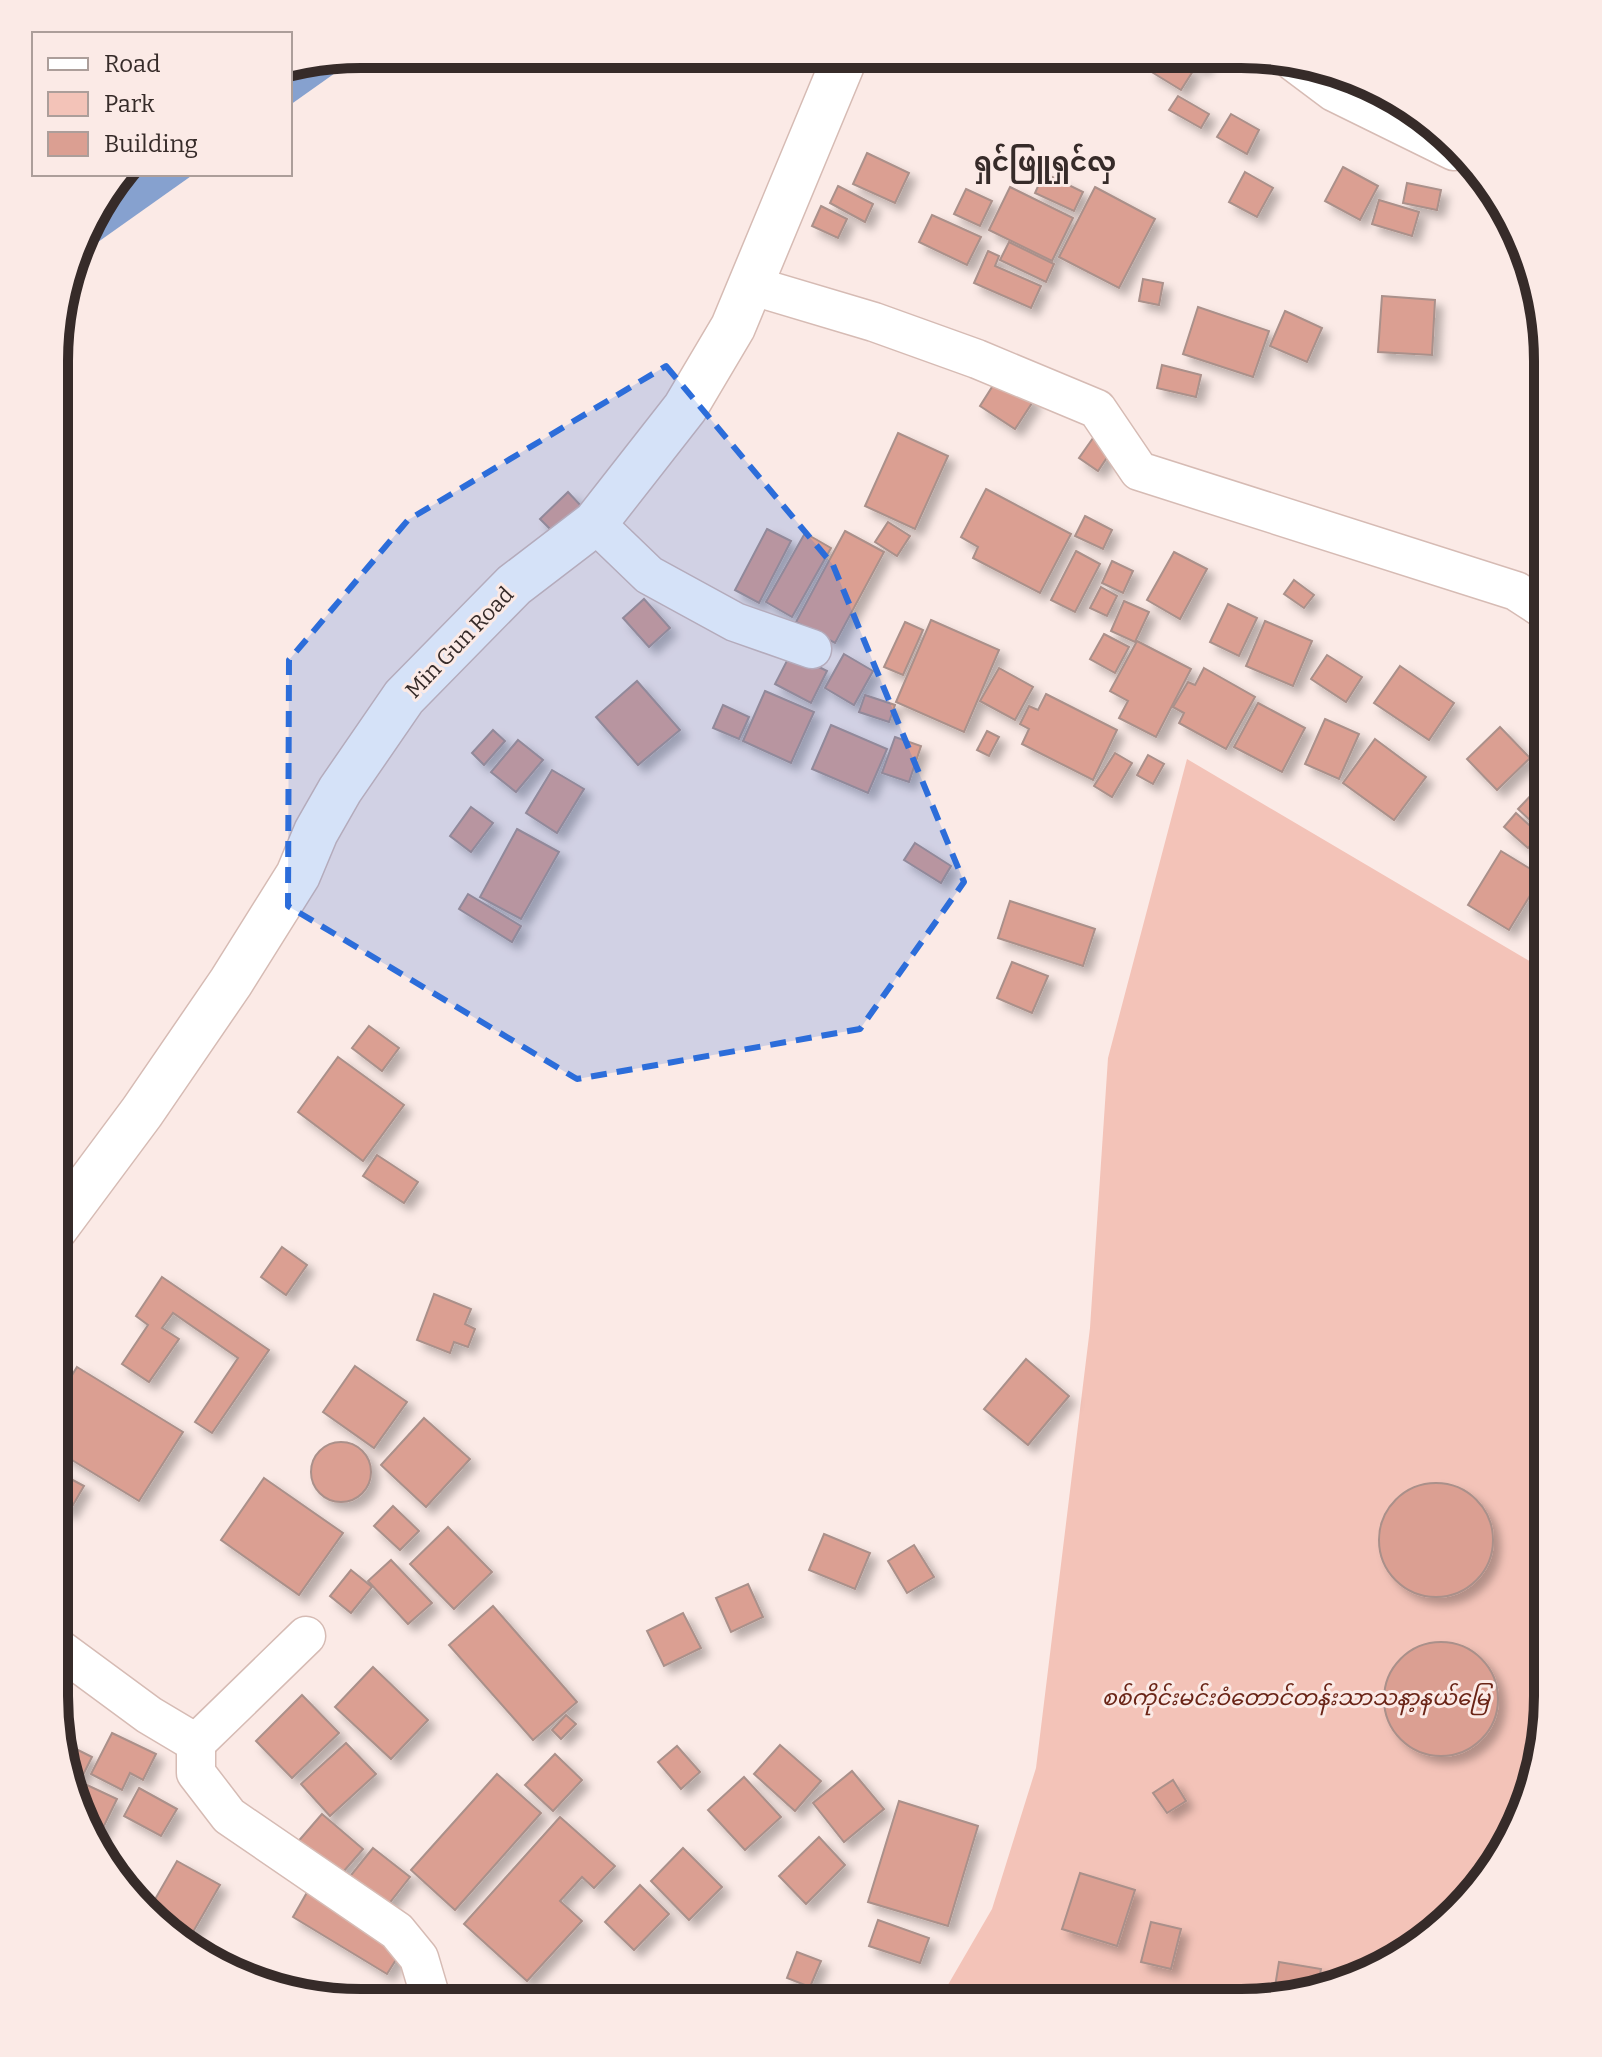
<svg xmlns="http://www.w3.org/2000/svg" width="1602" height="2057" font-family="Bitter,'Noto Sans Myanmar',serif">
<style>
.green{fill:#f3c3b8}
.water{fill:#86a1cf}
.building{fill:#db9f92;stroke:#aa908a;stroke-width:2;filter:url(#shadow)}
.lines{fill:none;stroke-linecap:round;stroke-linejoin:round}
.minor-casing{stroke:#d6bbb4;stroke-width:41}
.tertiary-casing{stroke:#d6bbb4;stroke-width:47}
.minor{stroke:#fff;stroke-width:38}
.tertiary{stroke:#fff;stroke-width:44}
.marked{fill:#2c6dda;fill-opacity:0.2;stroke:#2c6dda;stroke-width:6;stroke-dasharray:16 10;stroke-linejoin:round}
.labels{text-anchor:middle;stroke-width:6;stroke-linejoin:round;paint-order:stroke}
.street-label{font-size:22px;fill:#362b29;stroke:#fbeae6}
.park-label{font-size:22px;font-style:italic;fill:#6a2416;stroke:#fbeae6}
.quarter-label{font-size:26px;font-weight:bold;fill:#362b29;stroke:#fbeae6}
.rim{fill:none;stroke:#362b29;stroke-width:10}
</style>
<defs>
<filter id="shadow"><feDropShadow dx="7" dy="7" stdDeviation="4" flood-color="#0004"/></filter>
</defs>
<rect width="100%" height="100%" fill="#fbeae6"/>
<path class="green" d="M1187,759L1548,972L1547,1715L1532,1794L1496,1866L1394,1962L1260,2002H938L992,1909L1036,1768L1090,1328L1108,1058Z"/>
<g class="water">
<path d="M362,54L290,105V66Z"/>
<path d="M123,174H194L91,247L80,252L95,208Z"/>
</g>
<g class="building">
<path d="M1159,56H1169L1193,71L1181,90L1150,71Z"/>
<path d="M1182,56H1210L1202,69Z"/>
<path d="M1178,96L1209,114L1201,128L1169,110Z"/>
<path d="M1231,114L1259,130L1247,154L1217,137Z"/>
<path d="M867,153L909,173L895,203L853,184Z"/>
<path d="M1343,167L1378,186L1360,220L1325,201Z"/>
<path d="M1245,172L1273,188L1257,217L1229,202Z"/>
<path d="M1044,173L1083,192L1074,211L1035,193Z"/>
<path d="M1407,183L1441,190L1437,210L1403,203Z"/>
<path d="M838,186L873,204L865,222L830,203Z"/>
<path d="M1010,187L1073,218L1052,261L989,230Z"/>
<path d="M1095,187L1155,219L1119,288L1059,257Z"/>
<path d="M966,189L992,201L980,226L954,214Z"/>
<path d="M1379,200L1419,212L1412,236L1372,224Z"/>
<path d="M821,206L847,219L838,238L812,226Z"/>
<path d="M932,215L981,237L967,265L919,242Z"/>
<path d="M1009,242L1054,264L1046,282L1000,260Z"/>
<path d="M988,251L999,256L995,266L1041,286L1031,308L974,283Z"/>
<path d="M1143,279L1163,283L1159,305L1139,301Z"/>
<path d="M1382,296L1435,300L1432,355L1378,352Z"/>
<path d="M1198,307L1269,331L1253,377L1183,354Z"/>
<path d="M1285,311L1322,328L1307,362L1270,346Z"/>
<path d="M1162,365L1201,375L1196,397L1157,388Z"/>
<path d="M999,376L1034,400L1015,429L980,406Z"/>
<path d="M898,433L948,456L915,529L865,506Z"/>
<path d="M1093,438L1112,450L1098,471L1079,458Z"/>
<path d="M986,489L1071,534L1040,593L973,558L978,547L961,537Z"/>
<path d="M568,492L583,508L556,535L540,519Z"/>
<path d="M1085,516L1112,530L1103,549L1075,536Z"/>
<path d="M888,522L910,536L897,556L875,542Z"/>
<path d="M767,529L791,541L759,603L735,590Z"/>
<path d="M845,531L884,552L835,643L796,622Z"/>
<path d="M805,533L831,548L792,617L766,602Z"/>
<path d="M1076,551L1100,564L1075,612L1051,600Z"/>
<path d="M1174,552L1207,569L1180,619L1147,600Z"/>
<path d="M1112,561L1133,571L1123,593L1102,583Z"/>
<path d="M1294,580L1314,595L1304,608L1284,594Z"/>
<path d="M1101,587L1117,596L1107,616L1090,608Z"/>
<path d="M644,599L670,628L649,647L623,618Z"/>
<path d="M1124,601L1149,612L1135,642L1111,631Z"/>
<path d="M1228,604L1257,618L1239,656L1210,642Z"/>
<path d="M931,620L999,650L964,732L896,702Z"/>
<path d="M1265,621L1312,641L1293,686L1246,666Z"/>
<path d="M905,622L923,630L903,675L884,667Z"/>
<path d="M1104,634L1129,647L1115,673L1090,659Z"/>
<path d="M1137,641L1191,669L1156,737L1119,718L1128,701L1110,691Z"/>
<path d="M791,653L827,671L811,703L775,684Z"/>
<path d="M844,654L873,671L854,705L825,688Z"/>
<path d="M1327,655L1362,677L1346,702L1311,679Z"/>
<path d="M1400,666L1454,703L1429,740L1374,703Z"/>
<path d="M999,668L1033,687L1015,720L980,701Z"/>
<path d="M1204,668L1255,697L1226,749L1179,723L1184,713L1173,707L1188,682L1195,685Z"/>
<path d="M637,681L680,730L638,765L596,717Z"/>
<path d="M765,691L814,712L791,763L743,741Z"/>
<path d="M1046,694L1117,730L1093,780L1022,744L1029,729L1020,724L1029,706L1038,710Z"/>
<path d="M865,695L895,705L889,722L859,712Z"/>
<path d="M1258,703L1305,728L1282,772L1234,747Z"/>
<path d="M723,705L749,717L739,739L713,728Z"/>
<path d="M1325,719L1359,734L1339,779L1305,764Z"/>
<path d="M831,725L887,749L868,793L812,769Z"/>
<path d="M1500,727L1530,758L1497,790L1467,759Z"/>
<path d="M493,730L505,741L484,765L472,753Z"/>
<path d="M987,731L999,737L989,756L977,750Z"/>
<path d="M895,737L921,746L909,782L882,773Z"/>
<path d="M1375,739L1426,777L1394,820L1343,783Z"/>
<path d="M518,740L543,760L516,792L491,772Z"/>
<path d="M1115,753L1132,763L1112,797L1094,786Z"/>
<path d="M1148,755L1164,764L1153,784L1137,775Z"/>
<path d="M552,770L584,789L557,833L526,813Z"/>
<path d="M1537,789L1548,799L1546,835L1518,809Z"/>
<path d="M471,807L493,823L471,852L450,836Z"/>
<path d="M1516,813L1539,834L1528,848L1504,827Z"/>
<path d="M517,829L559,852L521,919L480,897Z"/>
<path d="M915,843L951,866L941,883L904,860Z"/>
<path d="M1501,851L1542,876L1509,930L1468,905Z"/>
<path d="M468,894L521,926L512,942L459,909Z"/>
<path d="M1010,901L1095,929L1083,966L998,938Z"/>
<path d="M1012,962L1048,976L1032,1013L997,998Z"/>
<path d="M369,1026L399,1048L382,1071L352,1048Z"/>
<path d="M338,1057L404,1105L363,1161L298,1112Z"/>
<path d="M377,1155L418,1182L404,1203L363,1176Z"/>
<path d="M282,1247L307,1265L286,1295L261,1277Z"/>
<path d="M162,1277L269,1350L212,1433L195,1422L238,1358L173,1313L162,1328L179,1339L149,1382L122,1364L148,1325L136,1316Z"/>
<path d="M434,1294L471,1309L465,1324L475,1329L468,1347L454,1342L450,1353L417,1340Z"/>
<path d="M1026,1359L1069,1396L1028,1445L984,1409Z"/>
<path d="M355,1366L407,1402L374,1448L323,1412Z"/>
<path d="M77,1367L183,1432L139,1501L54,1449L55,1403Z"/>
<path d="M424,1418L470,1459L426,1507L381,1465Z"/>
<circle cx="341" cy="1472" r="30"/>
<path d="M54,1470L84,1486L69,1512L54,1504Z"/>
<path d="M264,1478L343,1533L299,1595L221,1540Z"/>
<circle cx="1436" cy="1540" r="57"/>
<path d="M393,1506L419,1531L400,1550L374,1526Z"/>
<path d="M448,1527L492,1572L454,1609L410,1564Z"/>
<path d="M824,1534L870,1553L855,1589L809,1570Z"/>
<path d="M914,1545L934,1577L907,1593L888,1561Z"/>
<path d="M391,1560L432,1603L408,1624L368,1581Z"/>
<path d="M351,1570L372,1587L351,1613L330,1596Z"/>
<path d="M748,1584L763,1617L731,1632L716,1598Z"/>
<path d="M493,1606L577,1702L533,1740L449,1645Z"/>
<path d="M683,1613L701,1648L664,1666L647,1631Z"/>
<circle cx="1441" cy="1699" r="57"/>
<path d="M373,1667L428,1720L391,1759L335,1707Z"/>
<path d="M302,1695L339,1733L292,1778L256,1741Z"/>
<path d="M566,1715L576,1724L561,1739L552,1730Z"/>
<path d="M112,1733L156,1754L143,1780L130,1773L122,1790L91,1774Z"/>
<path d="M60,1741L92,1757L73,1795L64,1775Z"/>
<path d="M346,1743L376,1774L330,1816L301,1784Z"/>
<path d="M780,1745L821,1781L795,1811L754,1774Z"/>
<path d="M677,1746L700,1772L681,1789L658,1762Z"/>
<path d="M555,1754L582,1780L553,1811L525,1785Z"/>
<path d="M852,1771L884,1809L844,1842L813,1803Z"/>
<path d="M497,1774L541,1813L455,1910L411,1870Z"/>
<path d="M744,1777L781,1817L745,1850L708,1810Z"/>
<path d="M1173,1780L1186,1801L1167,1813L1153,1793Z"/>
<path d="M87,1785L117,1799L100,1834L86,1828L77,1805Z"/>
<path d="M139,1788L177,1809L161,1836L124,1816Z"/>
<path d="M899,1801L978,1826L948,1926L868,1902Z"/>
<path d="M322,1814L363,1849L337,1879L296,1844Z"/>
<path d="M560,1817L615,1866L594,1888L582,1877L560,1901L582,1921L527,1981L464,1924Z"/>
<path d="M819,1837L845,1865L806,1904L779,1876Z"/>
<path d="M373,1848L410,1877L380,1915L343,1885Z"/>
<path d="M683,1848L722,1887L689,1920L651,1881Z"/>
<path d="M177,1861L220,1885L193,1932L150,1908Z"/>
<path d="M1080,1873L1135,1890L1117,1946L1062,1929Z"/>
<path d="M640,1885L669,1914L634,1950L605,1922Z"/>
<path d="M309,1889L404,1947L387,1974L293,1917Z"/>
<path d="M878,1920L929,1938L920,1963L869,1946Z"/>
<path d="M1151,1922L1181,1929L1171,1969L1141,1962Z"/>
<path d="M797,1952L821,1961L810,1987L787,1978Z"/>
<path d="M1279,1962L1321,1969L1318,1985L1273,1999Z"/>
</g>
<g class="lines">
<g class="minor-casing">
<g id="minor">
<path d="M1294,62L1334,92L1454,151"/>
<path d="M750,285L874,322L977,359L1097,409L1139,471L1516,591L1548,612"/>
<path d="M595,523L649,575L735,622L812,649"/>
<path d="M54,1645L149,1715L196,1743L306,1636"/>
<path d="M196,1743V1773L229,1816L397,1931L419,1958L432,2002"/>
</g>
</g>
<g class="tertiary-casing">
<path id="tertiary" d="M55,1229L142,1112L231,982L298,875L316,832L340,790L404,697L514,585L595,523L685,408L733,327L846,55"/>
</g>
<use href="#minor" class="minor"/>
<use href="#tertiary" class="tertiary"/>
</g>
<path class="marked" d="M666,366L833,565L964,882L860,1029L577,1079L288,906L289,660L408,520Z"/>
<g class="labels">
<g class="street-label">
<text transform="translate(459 642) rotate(-46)" y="8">Min Gun Road</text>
</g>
<g class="park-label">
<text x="1296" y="1705">စစ်ကိုင်းမင်းဝံတောင်တန်းသာသနာ့နယ်မြေ</text>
</g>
<g class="quarter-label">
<text x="1045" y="171">ရှင်ဖြူရှင်လှ</text>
</g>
</g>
<path d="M0 0H1602V2057H0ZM361 68H1241A293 293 0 0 1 1534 361V1696A293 293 0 0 1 1241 1989H361A293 293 0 0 1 68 1696V361A293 293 0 0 1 361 68Z" fill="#fbeae6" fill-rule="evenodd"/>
<path class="rim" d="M361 68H1241A293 293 0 0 1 1534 361V1696A293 293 0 0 1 1241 1989H361A293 293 0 0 1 68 1696V361A293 293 0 0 1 361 68Z"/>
<rect x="32" y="32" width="260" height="144" fill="#fbeae6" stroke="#ac9e9a" stroke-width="2"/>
<rect x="48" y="58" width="40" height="12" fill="#ffffff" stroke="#ac9e9a" stroke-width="2"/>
<text x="104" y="72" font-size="24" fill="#362b29">Road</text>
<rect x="48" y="92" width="40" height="24" fill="#f3c3b8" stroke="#ac9e9a" stroke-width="2"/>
<text x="104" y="112" font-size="24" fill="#362b29">Park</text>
<rect x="48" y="132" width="40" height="24" fill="#db9f92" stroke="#ac9e9a" stroke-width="2"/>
<text x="104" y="152" font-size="24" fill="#362b29">Building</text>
</svg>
